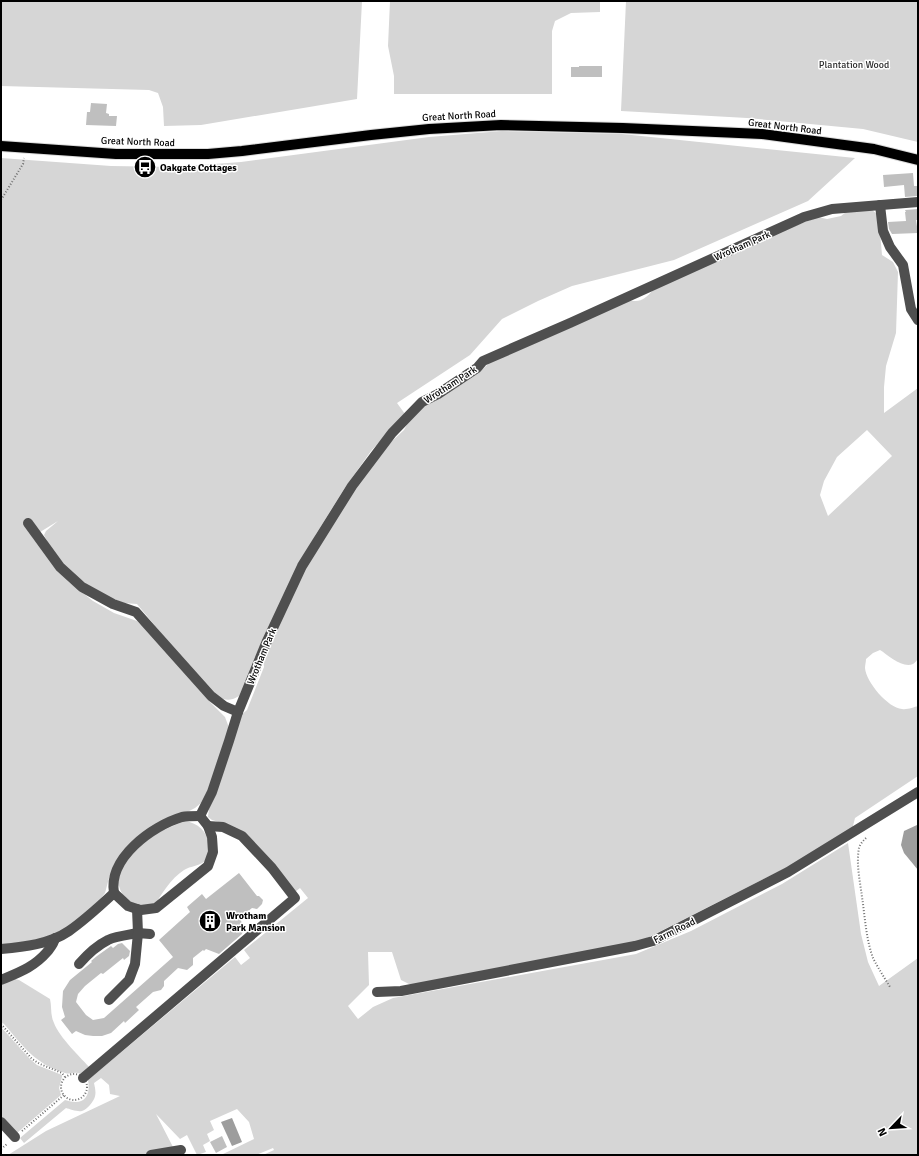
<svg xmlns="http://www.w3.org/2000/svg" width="919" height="1156" font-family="Signika,sans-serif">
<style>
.green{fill:#d6d6d6;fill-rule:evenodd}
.water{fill:#9d9d9d}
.building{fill:#bfbfbf}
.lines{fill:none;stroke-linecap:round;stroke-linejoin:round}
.major-casing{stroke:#dbdbdb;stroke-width:12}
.path{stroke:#717171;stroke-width:2;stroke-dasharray:1 2;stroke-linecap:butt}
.minor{stroke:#4f4f4f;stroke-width:10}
.major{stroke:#000;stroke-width:10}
.labels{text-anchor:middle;stroke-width:3;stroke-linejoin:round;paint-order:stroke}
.park-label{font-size:10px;fill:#2d2d2d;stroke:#fff}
.street-label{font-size:10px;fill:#000;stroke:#fff}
.poi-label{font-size:10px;font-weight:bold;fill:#000;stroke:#fff;text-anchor:start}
</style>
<rect width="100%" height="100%" fill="#fff"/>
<g class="green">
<path d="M1,1H362L357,99L201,125L164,126L163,107L158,93L149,90L1,86Z"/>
<path d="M390,1H600V12L571,13L555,21L552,31V94H394V76L388,46Z"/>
<path d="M626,1H918V142L863,129L747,118L621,111Z"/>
<path d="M502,131L622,134L855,158L808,201L674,260L572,286L538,301L502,319L470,355L397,403L405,414L371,451L344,489L316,534L239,696C226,704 221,698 209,691L137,604L124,603L99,594L65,567L52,551L44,535L46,531L58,521L32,537L69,582L93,601L114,613L137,621L150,632L211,703L225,717L228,725L230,733L216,774L201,803L195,808L133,840L118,858L109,878L105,893L98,902L73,925L56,934L42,939L1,945V158L111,166L174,167L241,162L429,137Z"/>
<path d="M871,209L878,215L879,220L882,255L893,262L898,272L896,333L886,366L884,387V413L918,388V659C916,661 915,663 913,664C903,669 888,655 880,650L873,653L866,659C866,662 865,665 865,668C866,682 888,708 902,709C907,710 914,707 918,706V776L855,818L852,830L793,864L643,940L421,986L409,984L401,980L392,952H368L369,985L348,1006L358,1019L373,1007L393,998L636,954L691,931L782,884L848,843L861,934L868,962L879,986L918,958V1155H263L274,1150L273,1148L256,1155H221L254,1139L249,1122L237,1109L210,1121L214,1130L207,1134L210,1141L203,1145L206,1152L197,1155L187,1135L180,1139L156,1114L173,1147L158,1155H8L46,1131L120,1096L110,1094L109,1085L101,1078L94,1083C96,1092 97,1097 90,1105C88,1107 85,1110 82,1111C77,1112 70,1109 66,1108L24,1143L20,1138L65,1100C83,1106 91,1098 88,1080L235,957L241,965L250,958L244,950L308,898L300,888L295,892L226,824L212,820L208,817L209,809L240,716L247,710L264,667L263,658L290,595L352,489L388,445L404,430L410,419L426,404L484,368L489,363L628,300C641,303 645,299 653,290L777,233L818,217L827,219L841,216L846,212ZM867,430L892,456L828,516L820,495L824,481L837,457Z"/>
<path d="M185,821C198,823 207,831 209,845C210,850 210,855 206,860C201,866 190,866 184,870C170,879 162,894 154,906C143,908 129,904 123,895C107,870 137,846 156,834C165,829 175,825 185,821Z"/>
<path d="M15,979L19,980L50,999C52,1007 50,1015 54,1023C59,1037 81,1058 91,1069L83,1075C74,1070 72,1075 65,1073C35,1064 23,1046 4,1024L1,1022V984Z"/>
<path d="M1,1027L30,1059L37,1065L62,1075V1077L59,1088L61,1095L17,1133L1,1116Z"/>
</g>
<g class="water">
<path d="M917,825H918V870L904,853L901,845L904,831Z"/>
<path d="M232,1118L242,1142L232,1146L221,1122Z"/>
</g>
<g class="building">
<path d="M579,66H602V77H571V67H579Z"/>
<path d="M91,103L107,104L106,113L109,114V116H117L116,126L86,125L87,112H90Z"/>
<path d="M913,173L914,186H918V196L905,197L904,185L884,187L883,175Z"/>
<path d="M918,209V220H916L918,233L892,234L889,229L888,222L906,221L905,212H906L905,210Z"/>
<path d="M239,873L257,896H259L263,900L262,904L257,909L252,908L241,917L242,919L241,920L243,930L242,934L219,954L206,949L204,951L203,950L193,958V965L187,970L178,968L164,981V986L161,990L153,992L136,1007L139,1010L125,1023L124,1021L111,1033L102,1036H93L85,1035L76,1031L72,1034L61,1020L65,1017L62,1007L63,991L70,980L92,962L91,961L97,956L111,946L113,948L118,944L122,943L130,951L129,956L124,960L123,958L103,974L101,973L85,986L78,994L76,1002L86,1015L93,1020L104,1018L173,957L159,940L190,912L187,907L202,894L206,899Z"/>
<path d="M222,1136L227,1147L216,1153L210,1142Z"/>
</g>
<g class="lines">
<g class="major-casing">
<path id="major" d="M1,146L116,154H208L242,151L371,135L429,129L501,125L623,128L762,134L874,149L918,160"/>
</g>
<g class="path">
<path d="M1,200L23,164L24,158"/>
<path d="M866,838C863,841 860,844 859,848C856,864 860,881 862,897C865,917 866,939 873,958C878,968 884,977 890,987"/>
<path d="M1,1024L32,1059L40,1064L62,1073L65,1077"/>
<circle cx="74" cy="1087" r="13"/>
<path d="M22,1131L64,1095"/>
<path d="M1,1149L7,1144"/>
</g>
<g class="minor">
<path d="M880,205L883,231L890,247L903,265L911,309L918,320"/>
<path d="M28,523L60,567L82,587L113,604L136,612L211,696L224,706L238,712"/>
<path d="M114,893C108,858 152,826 182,817C187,816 194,816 200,816"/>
<path d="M1,949C24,947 50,944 69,931C85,920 100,906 114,893L128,906L137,909L141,910L156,908L208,866L213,852L212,837L208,826L200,816L212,792L229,741L238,712L267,641L302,566L352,486L392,433L422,402L438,394L477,368L483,361L570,323L804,217L832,209L918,202"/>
<path d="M79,964C86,956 98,945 108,940C117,936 128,935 138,933L137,909"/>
<path d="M1,980C20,972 34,967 47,952C51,947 54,944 55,938"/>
<path d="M377,992L401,991L635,946L653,941L788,872L918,792"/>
<path d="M109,1000L129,980L135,964L138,933L150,934"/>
<path d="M83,1078L295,898L272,868L242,836L223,827L208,826"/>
<path d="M1,1122L15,1137"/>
<path d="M151,1155L181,1150"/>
</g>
<use href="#major" class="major"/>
</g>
<defs>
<g id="bus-disc" transform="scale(1.15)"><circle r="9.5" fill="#000" stroke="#fff"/><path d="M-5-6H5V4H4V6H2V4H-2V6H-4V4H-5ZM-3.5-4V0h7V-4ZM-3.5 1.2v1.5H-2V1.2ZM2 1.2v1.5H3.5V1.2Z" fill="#fff"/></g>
<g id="building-disc" transform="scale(1.15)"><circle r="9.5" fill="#000" stroke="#fff"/><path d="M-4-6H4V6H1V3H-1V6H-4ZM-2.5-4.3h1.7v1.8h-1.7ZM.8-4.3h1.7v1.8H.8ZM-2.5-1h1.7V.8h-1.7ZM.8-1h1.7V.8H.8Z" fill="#fff"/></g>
</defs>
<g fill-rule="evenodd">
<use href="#bus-disc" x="145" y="167"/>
<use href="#building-disc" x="210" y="921"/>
</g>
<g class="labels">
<g class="park-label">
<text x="854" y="68">Plantation Wood</text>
</g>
<g class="street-label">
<text transform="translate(459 115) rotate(-3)" y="4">Great North Road</text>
<text transform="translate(785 126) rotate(7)" y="4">Great North Road</text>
<text transform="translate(138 141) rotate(2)" y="4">Great North Road</text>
<text transform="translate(742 245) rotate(-24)" y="4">Wrotham Park</text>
<text transform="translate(450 384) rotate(-33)" y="4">Wrotham Park</text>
<text transform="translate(261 656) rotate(-67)" y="4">Wrotham Park</text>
<text transform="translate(674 930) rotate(-26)" y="4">Farm Road</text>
</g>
<g class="poi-label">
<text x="160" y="171">Oakgate Cottages</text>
<text x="226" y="919">Wrotham<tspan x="226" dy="12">Park Mansion</tspan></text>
</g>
</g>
<rect width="919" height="1156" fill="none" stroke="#000000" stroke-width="4"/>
<g transform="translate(891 1128) rotate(245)" stroke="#ffffff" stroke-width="3" paint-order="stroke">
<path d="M0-3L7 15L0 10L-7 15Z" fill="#000000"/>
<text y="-6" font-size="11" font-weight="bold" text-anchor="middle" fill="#000000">N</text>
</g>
</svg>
